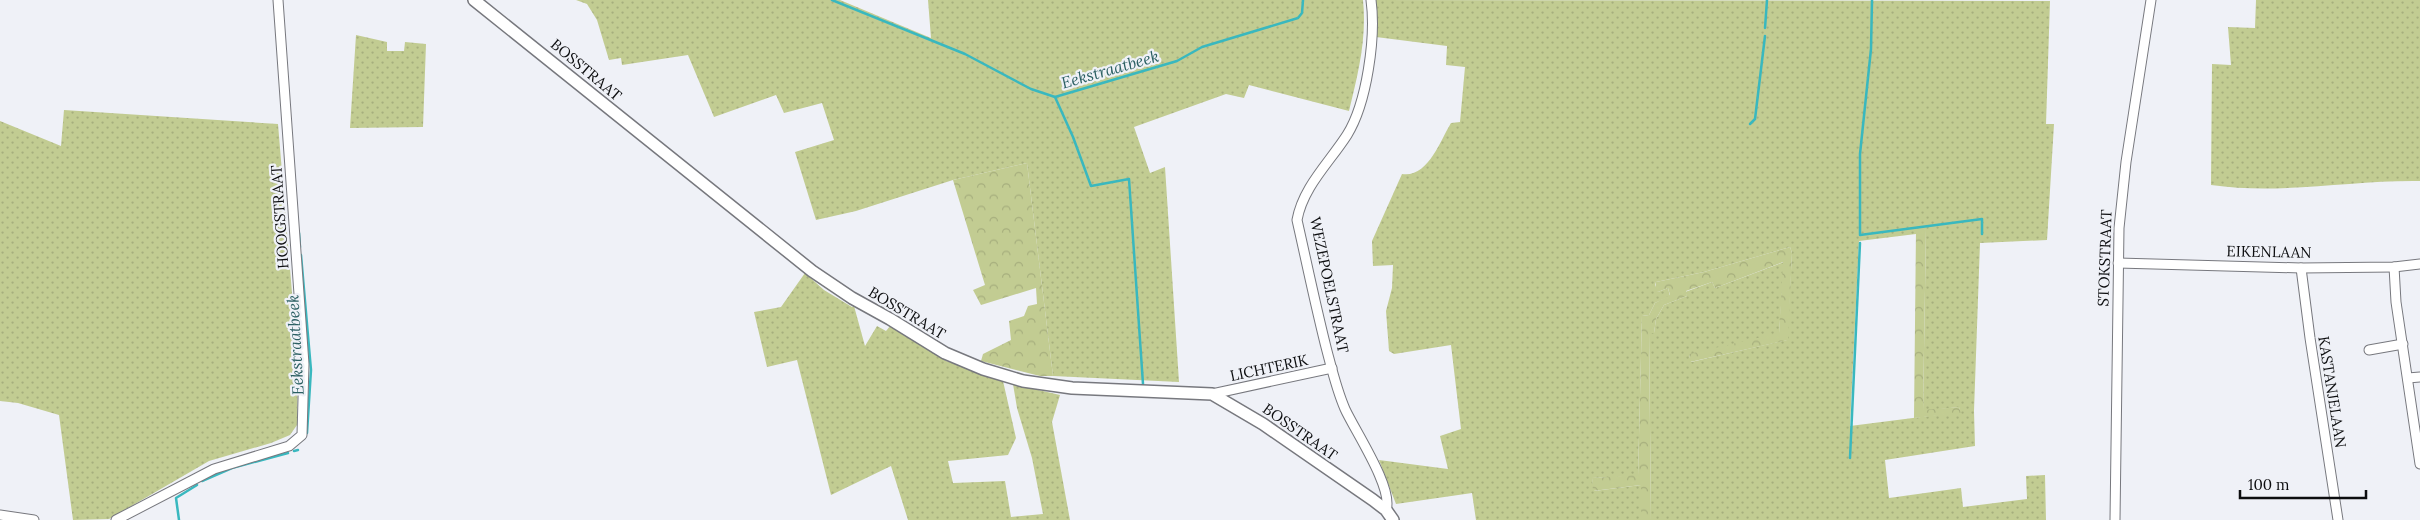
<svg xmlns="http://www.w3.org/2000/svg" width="2420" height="520" font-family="Lora,serif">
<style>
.grass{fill:url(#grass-dots);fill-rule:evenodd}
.forest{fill:url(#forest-crowns)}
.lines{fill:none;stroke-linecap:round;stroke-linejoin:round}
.stream{stroke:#39b8bf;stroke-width:2.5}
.minor-casing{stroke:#77787e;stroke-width:11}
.tertiary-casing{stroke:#77787e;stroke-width:14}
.minor{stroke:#fff;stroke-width:9}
.tertiary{stroke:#fff;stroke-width:11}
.labels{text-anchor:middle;stroke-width:4.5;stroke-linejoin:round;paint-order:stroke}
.street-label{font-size:15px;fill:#0c0d0f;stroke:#eff1f7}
.water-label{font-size:16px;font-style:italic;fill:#2b5f62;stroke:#eff1f7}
</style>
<defs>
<pattern id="grass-dots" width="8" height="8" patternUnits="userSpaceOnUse" patternTransform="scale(1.25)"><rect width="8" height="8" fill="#c2cc92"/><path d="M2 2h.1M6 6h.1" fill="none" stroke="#a6ae7d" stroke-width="1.8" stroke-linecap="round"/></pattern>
<pattern id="forest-crowns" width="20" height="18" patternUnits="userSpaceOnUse" patternTransform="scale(1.25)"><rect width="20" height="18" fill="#c2cc92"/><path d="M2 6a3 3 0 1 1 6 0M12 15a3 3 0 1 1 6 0" fill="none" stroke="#a6ae7d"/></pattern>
</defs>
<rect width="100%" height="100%" fill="#eff1f7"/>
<g class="grass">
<path d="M576,0H840L931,38L928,0H1363C1367,39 1358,74 1349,111L1249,85L1244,98L1226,94L1134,127L1150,173L1165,167L1179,382L1053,376L1027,163L953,180L856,211L816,220L795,152L834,140L822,103L784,113L776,95L714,117L688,55L622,65L621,58L609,60L597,20L587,4Z"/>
<path d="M1374,0L2050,1L2046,124H2054L2047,240L1980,243L1974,411L1975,446L1885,460L1889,498L1961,488L1963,507L2027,499L2026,476L2045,475L2046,520H1651L1649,333H1654L1656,319L1664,305L1687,296L1685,292L1712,282L1715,288L1784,262L1779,334L1689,355L1691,362L1787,340L1792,253L1790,247L1704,272L1656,282L1655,285L1658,292L1668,288L1670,296L1655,303L1649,315L1642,316L1638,476L1592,478L1594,491L1641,485V520H1476L1472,493L1396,504L1379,460L1448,469L1440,436L1461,429L1451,345L1394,354L1389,351L1386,311L1392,288L1393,265L1373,266L1372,241L1402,174C1428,178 1440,141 1451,123L1460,122L1465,67L1446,65L1447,46L1376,37ZM1926,229L1923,411L1959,407L1960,412L1850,426L1859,241L1916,234Z"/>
<path d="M2256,0H2420V181C2350,180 2281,195 2211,185L2212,64L2231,65L2228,27L2255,28Z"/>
<path d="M356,35L387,42V51H404L405,42L426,44L423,127L350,128Z"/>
<path d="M64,110L278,124L298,365L297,425L290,435L271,443L209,461L109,519L73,520L59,415L18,403L0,401V121L61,146Z"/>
<path d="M805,273L824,290L852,307L854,306L865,346L877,326L886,331L891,325L946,361L1003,381L1016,438L1008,455L948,461L953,483L1005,481L1011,517L1043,514L1032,458L1017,408L1013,384L1060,395L1052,422L1070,520H908L891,466L831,495L797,360L767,367L754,312L781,307Z"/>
</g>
<g class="forest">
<path d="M1027,163L1053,376H1040L981,361L983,354L1011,340L1009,321L1024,316L1028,306L1037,304L1036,288L981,305L973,290L985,285L953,180Z"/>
<path d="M1926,229L1923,410L1959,407L1961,413L1914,418L1916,230Z"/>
<path d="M1790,247L1792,253L1788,340L1690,362L1689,354L1779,333L1783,262L1715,288L1712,282L1686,291L1687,296L1664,305L1656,319L1654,333H1649L1651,520H1641V485L1593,491L1592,478L1638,475L1642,316L1649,315L1655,303L1670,295L1668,288L1658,292L1655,290L1656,282L1704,272Z"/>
</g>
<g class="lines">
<g class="stream">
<path d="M832,0L965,54L1031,89L1055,97L1177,61L1202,47L1298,18L1302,13L1303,0"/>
<path d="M1872,0L1871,49L1860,154V235L1982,219V234"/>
<path d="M1765,28L1767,0"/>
<path d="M1055,97L1073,137L1091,186L1129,179L1143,384"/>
<path d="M1750,124L1755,119L1765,36"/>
<path d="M299,233L300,247"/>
<path d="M301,255L311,370L307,433"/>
<path d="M294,451L298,450"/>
<path d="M1850,458L1860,243"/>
<path d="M202,481L232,468L288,453"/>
<path d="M179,520L176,498L197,485"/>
</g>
<g class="minor-casing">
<g id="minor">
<path d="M1371,0C1376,37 1367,103 1347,135C1329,163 1303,187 1297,220C1307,264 1316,308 1327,351C1332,370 1337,391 1345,409C1355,431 1394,489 1386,510"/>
<path d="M2118,263L2301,268L2394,267L2420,264"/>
<path d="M2394,267L2396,302L2420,464"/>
<path d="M2301,268L2310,338L2338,520"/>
<path d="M2369,350L2403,344"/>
<path d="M2408,378L2420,377"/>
<path d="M1212,394L1332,368"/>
<path d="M0,515L34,520"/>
<path d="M116,520L214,469L289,446L302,435L304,364L278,0"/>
<path d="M2115,520L2119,228L2126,162L2151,0"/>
</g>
</g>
<g class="tertiary-casing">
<path id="tertiary" d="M474,0L812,271L852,298L890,319L945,353L983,369L1023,381L1072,388L1212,394L1263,424L1373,500L1386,510L1393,520"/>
</g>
<use href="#minor" class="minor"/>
<use href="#tertiary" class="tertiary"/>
</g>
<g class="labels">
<g class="street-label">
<text transform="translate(586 70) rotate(40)" y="5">BOSSTRAAT</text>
<text transform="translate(280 217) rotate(-94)" y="5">HOOGSTRAAT</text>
<text transform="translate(2269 252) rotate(1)" y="5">EIKENLAAN</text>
<text transform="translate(2105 258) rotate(-88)" y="5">STOKSTRAAT</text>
<text transform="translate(1329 285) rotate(78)" y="5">WEZEPOELSTRAAT</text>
<text transform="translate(907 313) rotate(31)" y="5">BOSSTRAAT</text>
<text transform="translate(1269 368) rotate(-12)" y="5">LICHTERIK</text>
<text transform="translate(2332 392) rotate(81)" y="5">KASTANJELAAN</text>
<text transform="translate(1300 432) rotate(35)" y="5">BOSSTRAAT</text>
</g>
<g class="water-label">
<text transform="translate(1110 69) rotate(-16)" y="6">Eekstraatbeek</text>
<text transform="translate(295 345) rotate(-93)" y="6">Eekstraatbeek</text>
</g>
</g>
<path d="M2240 490v8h126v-8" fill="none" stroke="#0c0d0f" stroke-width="2.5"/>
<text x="2248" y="490" font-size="15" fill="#0c0d0f" stroke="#eff1f7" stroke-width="4" paint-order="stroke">100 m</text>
</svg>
